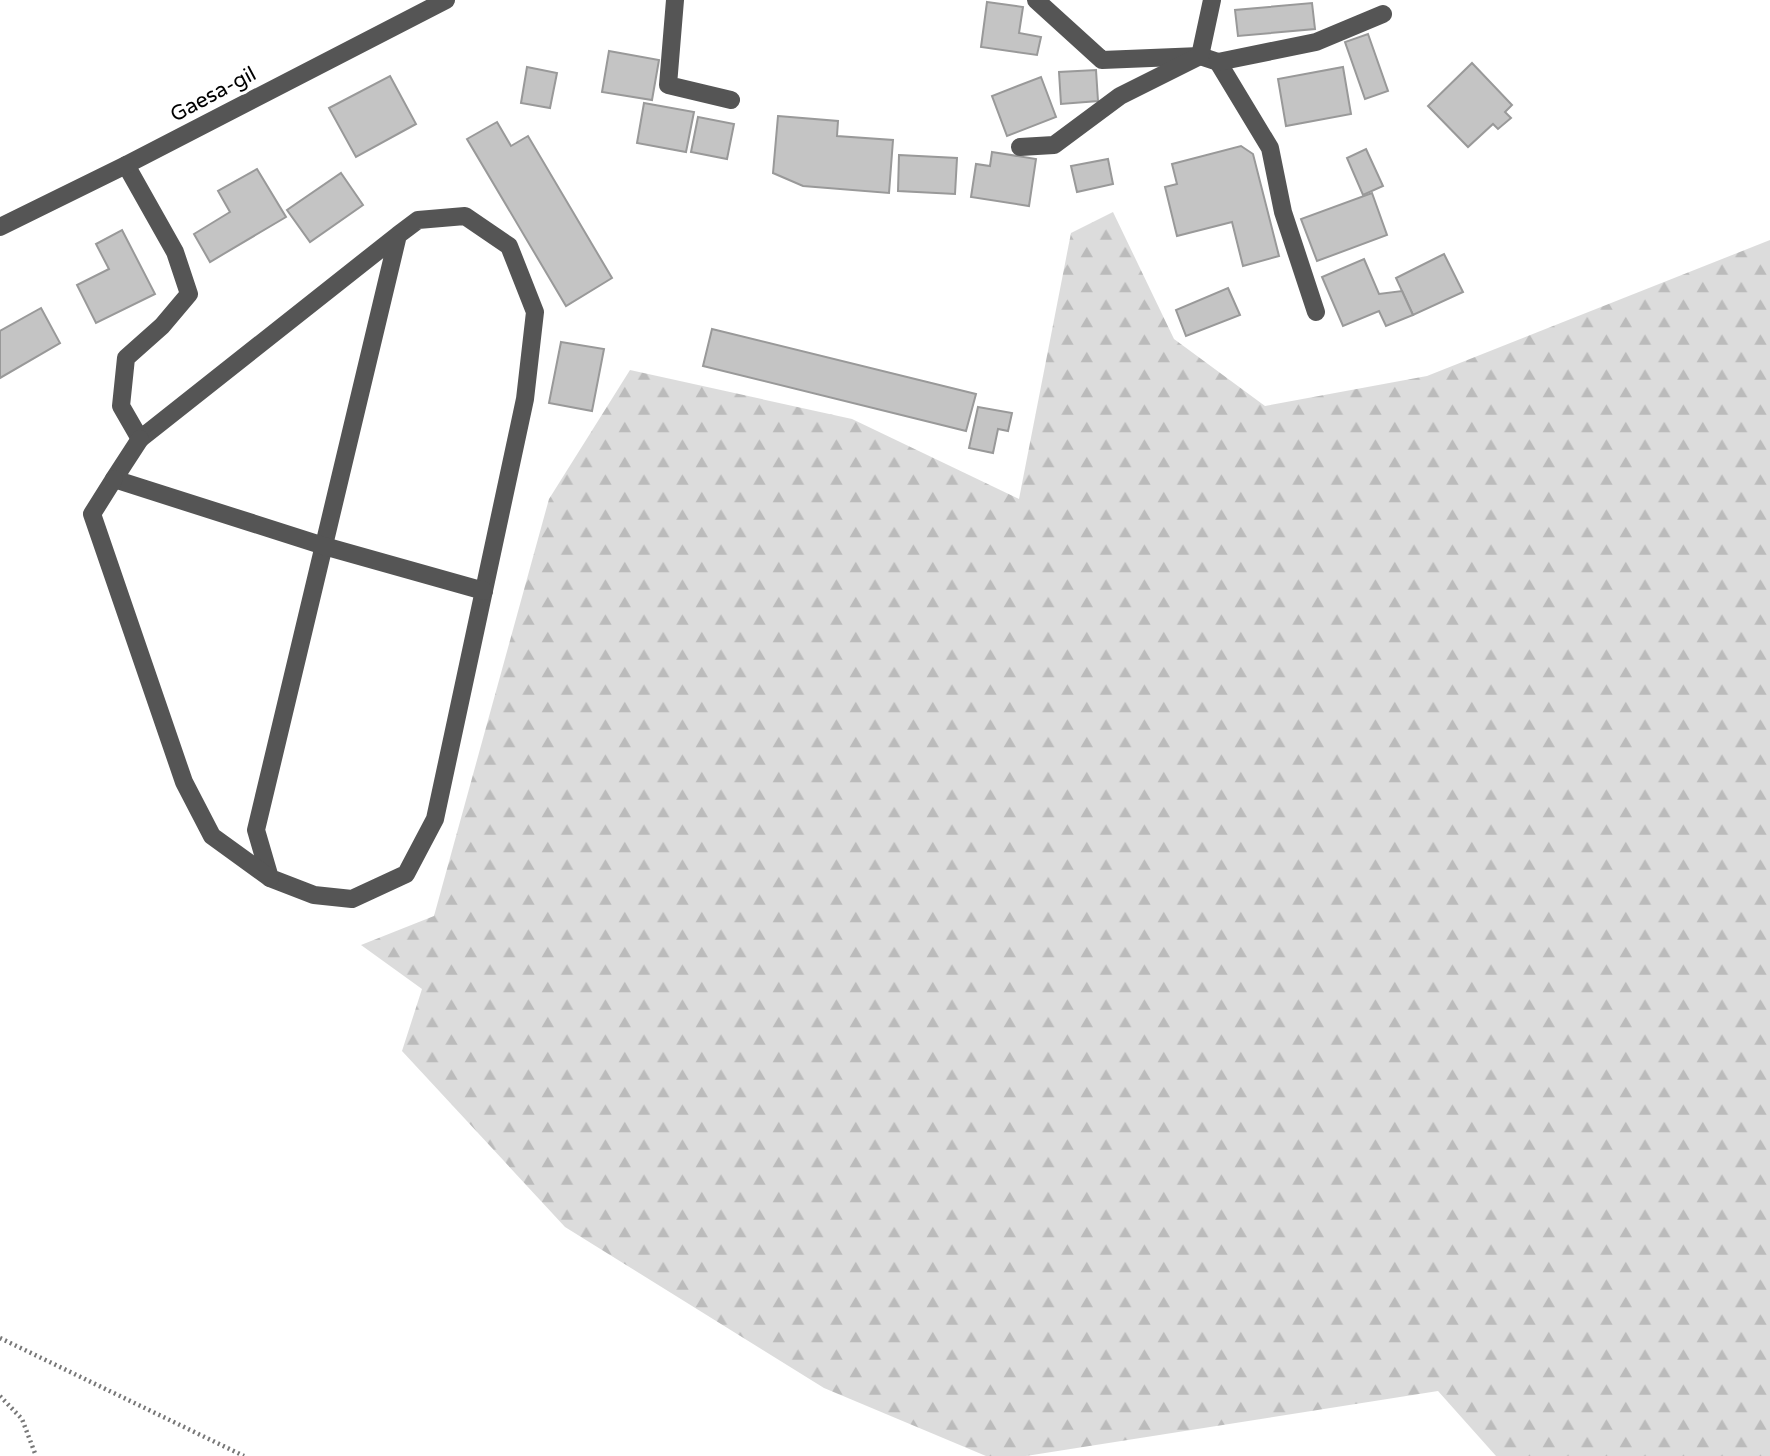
<svg xmlns="http://www.w3.org/2000/svg" width="1770" height="1456" font-family="'Varela Round',sans-serif">
<style>
.forest{fill:url(#forest-firs)}
.building{fill:#c4c4c4;stroke:#999;stroke-width:2}
.lines{fill:none;stroke-linecap:round;stroke-linejoin:round}
.path{stroke:#777;stroke-width:4.5;stroke-dasharray:2 3.5;stroke-linecap:butt}
.minor{stroke:#555;stroke-width:18}
.labels{text-anchor:middle;stroke-width:6;stroke-linejoin:round;paint-order:stroke}
.street-label{font-size:21px;fill:#000;stroke:#fff}
</style>
<defs>
<pattern id="forest-firs" width="22" height="20" patternUnits="userSpaceOnUse" patternTransform="scale(1.75)"><rect width="22" height="20" fill="#dcdcdc"/><path d="M5 1l3.5 6h-7zM16 11l3.5 6h-7z" fill="#bbb"/></pattern>
</defs>
<rect width="100%" height="100%" fill="#fff"/>
<path class="forest" d="M1113,212L1174,339L1265,406L1427,376L1770,240V1456H1496L1438,1391L1026,1456H986L824,1388L565,1227L402,1051L422,989L361,945L434,916L549,499L630,370L852,419L1019,499L1071,233Z"/>
<g class="building">
<path d="M987,2L1023,7L1019,33L1041,37L1037,55L981,47Z"/>
<path d="M1312,3L1315,29L1238,36L1235,10Z"/>
<path d="M1368,34L1388,91L1365,99L1345,42Z"/>
<path d="M609,51L659,60L652,100L602,92Z"/>
<path d="M1472,63L1512,105L1505,112L1511,118L1498,129L1493,124L1468,147L1428,106Z"/>
<path d="M527,67L557,73L550,108L521,103Z"/>
<path d="M1343,67L1351,114L1286,126L1278,79Z"/>
<path d="M1096,70L1098,101L1061,104L1059,72Z"/>
<path d="M390,76L416,124L356,157L329,108Z"/>
<path d="M1041,77L1056,117L1007,136L992,96Z"/>
<path d="M644,103L694,112L686,152L637,143Z"/>
<path d="M778,116L838,121L837,136L893,140L889,193L803,186L773,173Z"/>
<path d="M698,117L734,124L727,159L691,152Z"/>
<path d="M497,122L511,146L528,136L612,278L566,306L467,139Z"/>
<path d="M1241,146L1253,154L1279,256L1243,266L1232,222L1177,236L1165,187L1177,184L1172,164Z"/>
<path d="M1366,149L1383,186L1363,195L1347,158Z"/>
<path d="M992,152L1036,159L1029,206L971,197L976,164L990,166Z"/>
<path d="M899,155L957,158L955,194L898,191Z"/>
<path d="M1108,159L1113,184L1077,192L1071,166Z"/>
<path d="M257,169L286,217L210,262L194,234L230,212L218,191Z"/>
<path d="M341,173L363,205L310,242L287,210Z"/>
<path d="M1372,193L1387,235L1317,261L1301,219Z"/>
<path d="M122,230L155,294L96,323L77,285L109,269L96,244Z"/>
<path d="M1444,254L1463,292L1413,315L1396,278Z"/>
<path d="M1364,259L1379,294L1402,291L1413,315L1386,326L1379,311L1343,326L1322,277Z"/>
<path d="M1228,288L1240,315L1186,336L1176,310Z"/>
<path d="M41,308L60,343L0,378V331Z"/>
<path d="M712,329L976,394L966,431L703,366Z"/>
<path d="M561,342L604,349L592,411L549,403Z"/>
<path d="M978,407L1012,413L1008,431L998,429L993,453L969,448Z"/>
</g>
<g class="lines">
<g class="path">
<path d="M0,1338L244,1456"/>
<path d="M0,1396L22,1419L36,1456"/>
</g>
<g class="minor">
<path d="M675,0L668,85L731,100"/>
<path d="M1036,0L1102,60L1200,56L1218,62L1270,148L1283,212L1316,312"/>
<path d="M1218,62L1316,42L1383,14"/>
<path d="M1020,147L1054,145L1120,96L1200,56L1212,0"/>
<path d="M126,165L175,252L189,294L162,326L126,358L121,406L140,439L398,235L418,220L465,216L509,246L535,312L525,399L435,819L406,874L352,899L314,895L270,878L256,830L398,235"/>
<path d="M0,227L126,165L446,0"/>
<path d="M140,439L114,479L324,546L484,591"/>
<path d="M114,479L92,514L184,782L212,836L270,878"/>
</g>
</g>
<g class="labels">
<g class="street-label">
<text transform="translate(213 94) rotate(-28)" y="7">Gaesa-gil</text>
</g>
</g>
</svg>
